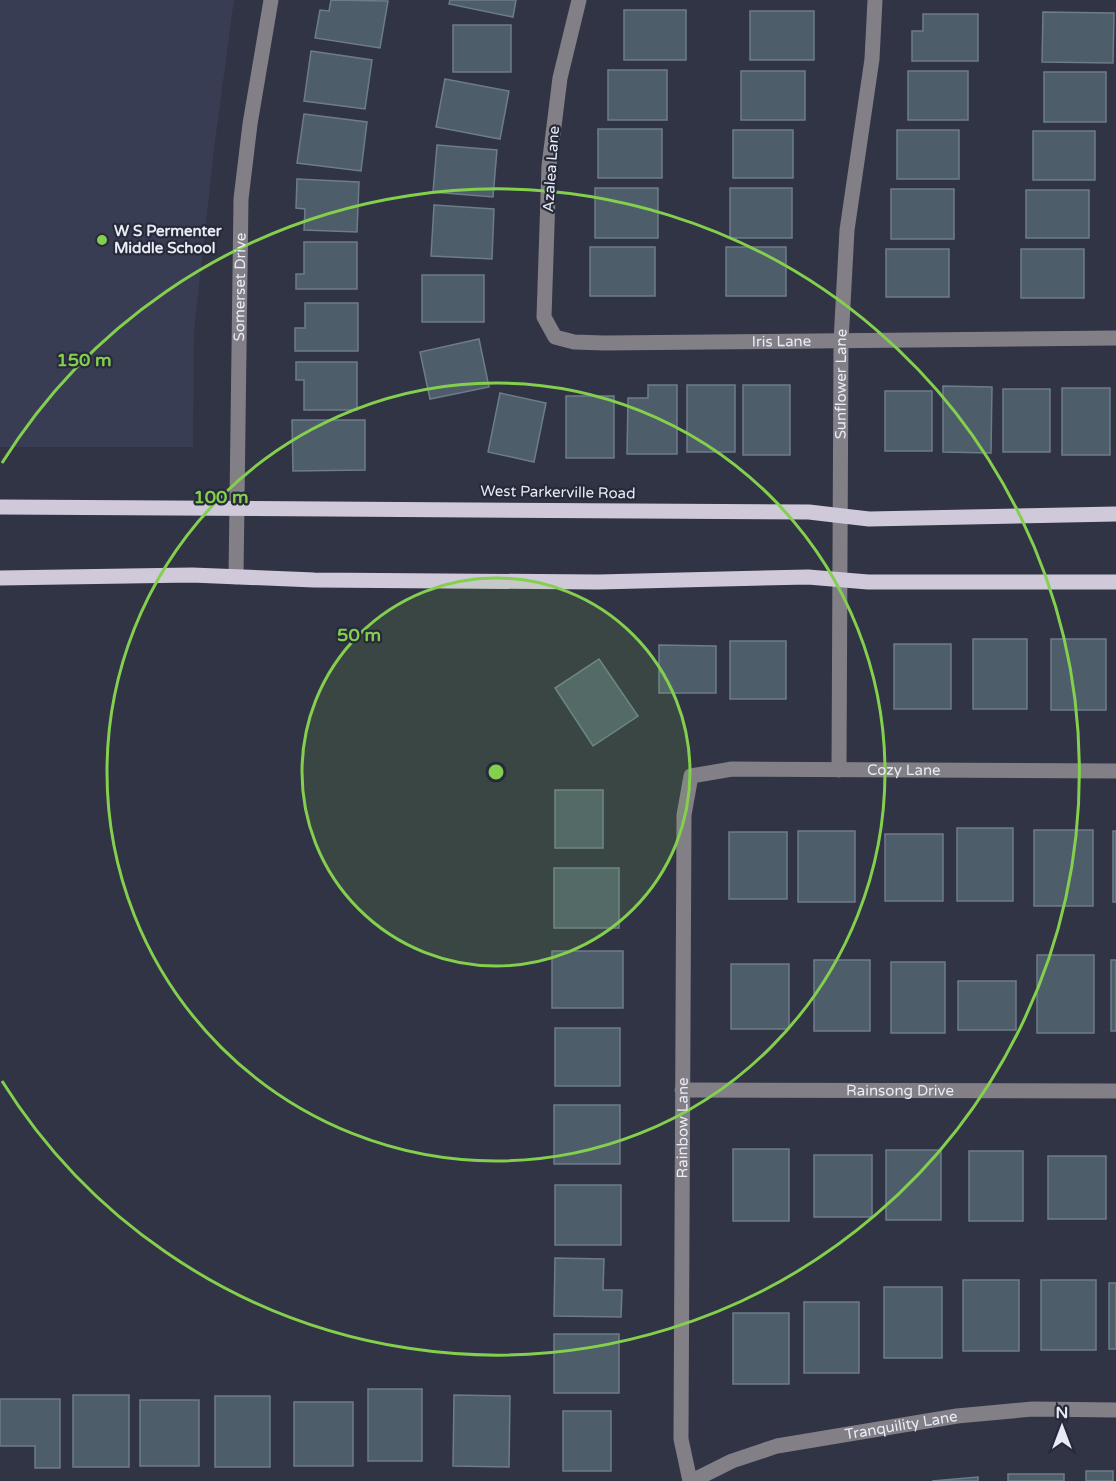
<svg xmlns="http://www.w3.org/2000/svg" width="1116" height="1481" font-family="'Varela Round',sans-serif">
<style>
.built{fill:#393d53}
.building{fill:#4e5d6a;stroke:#6d7c8a;stroke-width:1.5}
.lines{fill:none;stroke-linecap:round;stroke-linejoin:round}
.minor{stroke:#827f87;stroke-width:15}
.major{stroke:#d0c9da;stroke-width:15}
.ring{fill:none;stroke:#84cf4d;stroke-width:3}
.poi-dot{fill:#84cf4d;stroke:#262a39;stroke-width:2}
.labels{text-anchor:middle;stroke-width:4.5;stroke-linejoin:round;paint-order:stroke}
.street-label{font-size:15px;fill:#e8eaf5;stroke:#262a39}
.poi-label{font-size:15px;font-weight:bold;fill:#e8eaf5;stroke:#262a39;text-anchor:start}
.centre{fill:#84cf4d;stroke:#262a39;stroke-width:3}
.ring-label{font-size:18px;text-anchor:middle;font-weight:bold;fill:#84cf4d;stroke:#262a39;stroke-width:4.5;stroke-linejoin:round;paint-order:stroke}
</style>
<rect width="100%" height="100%" fill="#303444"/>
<path class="built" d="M0,0H234L214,149L194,332L193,447H0Z"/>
<g class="building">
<path d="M331,0L388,1L380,48L315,38L320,10L329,11Z"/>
<path d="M450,0H516L513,17L449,4Z"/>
<rect x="624" y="10" width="62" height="50"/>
<rect x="750" y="11" width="64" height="49"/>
<path d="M1043,12L1114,13L1113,63L1042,62Z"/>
<path d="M923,14H978V61H912V31H923Z"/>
<rect x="453" y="25" width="58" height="47"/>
<path d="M311,51L372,60L365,109L304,101Z"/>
<rect x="608" y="70" width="59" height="50"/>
<rect x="741" y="71" width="64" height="49"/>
<rect x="908" y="71" width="60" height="49"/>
<rect x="1044" y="72" width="62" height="50"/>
<path d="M445,79L509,91L500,139L436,127Z"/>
<path d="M304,114L367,122L361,171L297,163Z"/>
<rect x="598" y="129" width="64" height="49"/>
<rect x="733" y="130" width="60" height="48"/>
<rect x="897" y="130" width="62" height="49"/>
<rect x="1033" y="131" width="62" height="49"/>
<path d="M437,145L497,150L493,197L433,192Z"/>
<path d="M297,179L359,182L357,232L304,230L305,209L296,208Z"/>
<rect x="595" y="188" width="63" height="50"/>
<rect x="730" y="188" width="62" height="50"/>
<rect x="891" y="189" width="63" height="50"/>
<rect x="1026" y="190" width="63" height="48"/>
<path d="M434,205L494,209L492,259L431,256Z"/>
<path d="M304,242H357V289H296V274H304Z"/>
<rect x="590" y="247" width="65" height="49"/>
<rect x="726" y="247" width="60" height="49"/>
<rect x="886" y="249" width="63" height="48"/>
<rect x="1021" y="249" width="63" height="49"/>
<rect x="422" y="275" width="62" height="47"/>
<path d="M305,303H358V351H295V328H305Z"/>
<path d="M479,339L489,387L430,399L420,352Z"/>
<path d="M296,362H357V410H304V380H296Z"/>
<path d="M648,385H677V454H627L628,398H648Z"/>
<rect x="687" y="385" width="48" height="67"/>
<rect x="743" y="385" width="47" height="70"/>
<path d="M943,386L992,387L991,453L943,452Z"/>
<rect x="1062" y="388" width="48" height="67"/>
<rect x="1003" y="389" width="47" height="63"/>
<rect x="885" y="391" width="47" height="60"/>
<path d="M500,393L546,403L534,462L488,452Z"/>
<rect x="566" y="396" width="48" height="62"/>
<path d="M292,420H365V470L293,471Z"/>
<rect x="973" y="639" width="54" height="70"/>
<rect x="1051" y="639" width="55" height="71"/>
<rect x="730" y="641" width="56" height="58"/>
<rect x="894" y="644" width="57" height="65"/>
<path d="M659,645L716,646V693H659Z"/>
<path d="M599,659L638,716L593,746L555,688Z"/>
<rect x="555" y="790" width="48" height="58"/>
<rect x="957" y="828" width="56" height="73"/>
<rect x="1034" y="830" width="59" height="76"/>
<rect x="798" y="831" width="57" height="71"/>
<rect x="1113" y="831" width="3" height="71"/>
<rect x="729" y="832" width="58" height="67"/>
<rect x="885" y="834" width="58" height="67"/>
<rect x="554" y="868" width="65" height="60"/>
<rect x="552" y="951" width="71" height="57"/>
<rect x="1037" y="955" width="57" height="78"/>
<rect x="814" y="960" width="56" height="71"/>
<rect x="1111" y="960" width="5" height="71"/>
<rect x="891" y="962" width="54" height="71"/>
<rect x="731" y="964" width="58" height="65"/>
<rect x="958" y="981" width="58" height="49"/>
<rect x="555" y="1028" width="65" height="58"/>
<rect x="554" y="1105" width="66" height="59"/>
<rect x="733" y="1149" width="56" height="72"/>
<rect x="886" y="1150" width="55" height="70"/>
<rect x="969" y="1151" width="54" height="70"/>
<rect x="814" y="1155" width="58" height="62"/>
<rect x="1048" y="1156" width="58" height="63"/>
<rect x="555" y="1185" width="66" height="60"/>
<path d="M555,1258L604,1259L603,1290H622L621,1317L554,1316Z"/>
<rect x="963" y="1280" width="56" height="71"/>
<rect x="1041" y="1280" width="55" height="70"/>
<rect x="1109" y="1283" width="7" height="66"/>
<rect x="884" y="1287" width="58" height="71"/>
<rect x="804" y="1302" width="55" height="71"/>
<rect x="733" y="1313" width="56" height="71"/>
<rect x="554" y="1334" width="65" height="59"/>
<rect x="368" y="1389" width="54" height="72"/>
<rect x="73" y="1395" width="56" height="72"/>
<path d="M454,1395L510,1396L509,1467L453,1466Z"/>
<rect x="215" y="1396" width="55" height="71"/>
<path d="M0,1399H60V1468H35V1446H0Z"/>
<rect x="140" y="1400" width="59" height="66"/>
<rect x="294" y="1402" width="59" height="64"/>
<rect x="563" y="1411" width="48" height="60"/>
<rect x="1086" y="1471" width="27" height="10"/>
<rect x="1008" y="1474" width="56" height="7"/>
<path d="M978,1477V1481H932Z"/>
</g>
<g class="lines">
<g class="minor">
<path id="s1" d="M579,0L560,78L549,166L544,317L555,337L574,342L604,343L1116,338"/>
<path id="s2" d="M236,577L241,199L250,124L271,0"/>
<path id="s3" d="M839,770L841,342L847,230L872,59L875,0"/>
<path id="s4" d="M682,1090L1116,1091"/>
<path id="s5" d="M690,1481L681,1439L684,815L691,776L732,769L1116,771"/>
<path id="s6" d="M692,1481L732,1461L777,1446L957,1416L1033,1409L1116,1410"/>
</g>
<g class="major">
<path d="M0,507L809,512L869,519L1116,514"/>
<path d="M0,578L192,575L314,580L598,582L808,577L868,582H1116"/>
</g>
</g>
<circle cx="496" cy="772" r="194" fill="#84cf4d" fill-opacity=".12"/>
<g class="ring">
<circle cx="496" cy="772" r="194"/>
<circle cx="496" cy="772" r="389"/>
<path d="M2 463A583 583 0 1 1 2 1081"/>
</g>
<circle class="poi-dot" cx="102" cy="240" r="6"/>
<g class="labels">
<g class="street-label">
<text transform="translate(551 169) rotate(-86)" y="5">Azalea Lane</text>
<text dy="5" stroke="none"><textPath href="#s2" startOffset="290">Somerset Drive</textPath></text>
<text dy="5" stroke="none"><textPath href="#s1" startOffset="570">Iris Lane</textPath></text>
<text dy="5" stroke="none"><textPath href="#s3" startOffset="386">Sunflower Lane</textPath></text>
<text transform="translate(558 492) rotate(1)" y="5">West Parkerville Road</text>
<text dy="5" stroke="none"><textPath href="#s5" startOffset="920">Cozy Lane</textPath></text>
<text dy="5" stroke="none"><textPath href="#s4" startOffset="218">Rainsong Drive</textPath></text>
<text dy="5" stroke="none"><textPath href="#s5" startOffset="354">Rainbow Lane</textPath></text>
<text dy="5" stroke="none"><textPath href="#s6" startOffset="218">Tranquility Lane</textPath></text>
</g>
<g class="poi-label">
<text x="114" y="236">W S Permenter<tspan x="114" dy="17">Middle School</tspan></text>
</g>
</g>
<circle cx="496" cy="772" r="9" class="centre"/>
<g class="ring-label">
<text x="84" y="366">150 m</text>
<text x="221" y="503">100 m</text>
<text x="359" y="641">50 m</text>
</g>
<g transform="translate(1062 1427)" stroke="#262a39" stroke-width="4.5" paint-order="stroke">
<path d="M0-4.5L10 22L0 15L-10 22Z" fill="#e8eaf5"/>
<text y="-9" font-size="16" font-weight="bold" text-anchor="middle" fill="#e8eaf5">N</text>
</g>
</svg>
